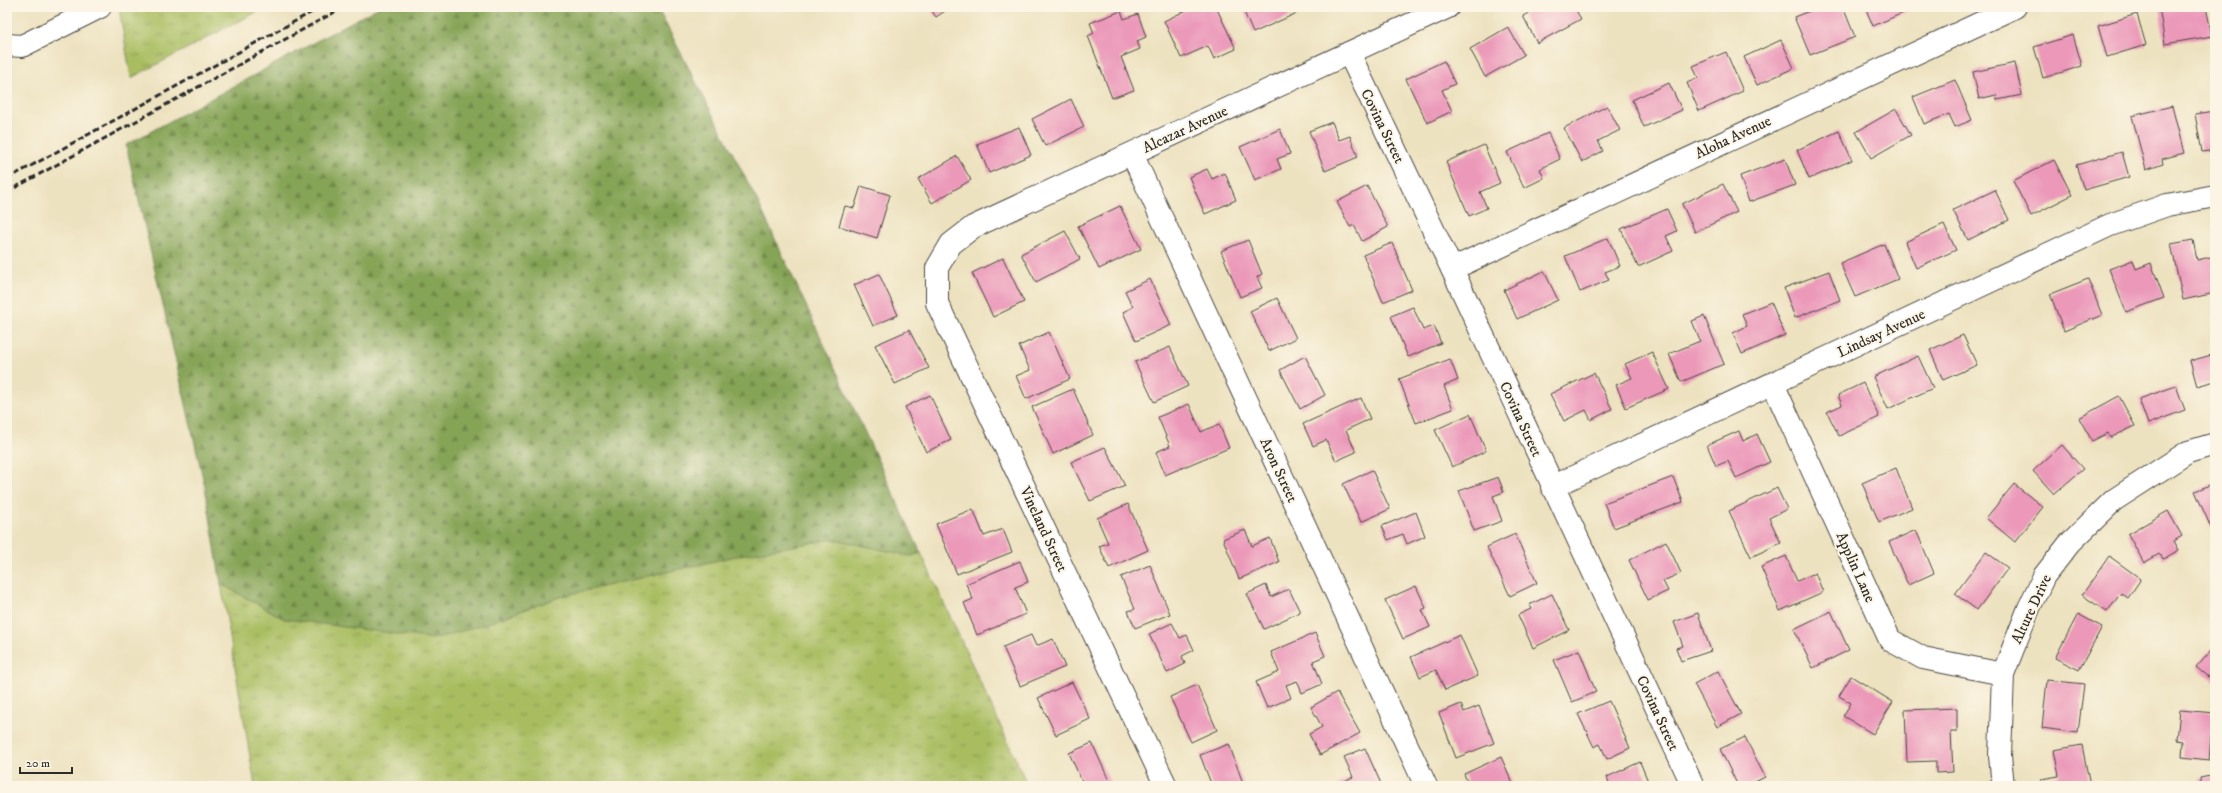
<svg xmlns="http://www.w3.org/2000/svg" width="2222" height="793" font-family="'IM FELL DW Pica',serif">
<style>
.grass{fill:url(#grass-tufts);stroke:#6a7446}
.forest{fill:url(#forest-firs);stroke:#586841}
.building{fill:#eb98b9}
.lines{fill:none;stroke-linecap:round;stroke-linejoin:round}
.minor-casing{stroke:#484641;stroke-width:24}
.minor{stroke:#fff;stroke-width:22}
.rail{stroke:#2b2b2b;stroke-width:3;stroke-dasharray:6 3;stroke-linecap:butt}
.labels{text-anchor:middle;stroke-width:4;stroke-linejoin:round;paint-order:stroke}
.street-label{font-size:15px;fill:#2b2b2b;stroke:#fcf5e5}
</style>
<defs>
<pattern id="grass-tufts" width="24" height="20" patternUnits="userSpaceOnUse"><rect width="24" height="20" fill="#a9bd61"/><path d="M3 7l-1-3M5 7V3M7 7l1-3M15 17l-1-3M17 17v-4M19 17l1-3" fill="none" stroke="#8a9a50"/></pattern>
<pattern id="forest-firs" width="22" height="20" patternUnits="userSpaceOnUse"><rect width="22" height="20" fill="#86a457"/><path d="M5 1l3.5 6h-7zM16 11l3.5 6h-7z" fill="#6e8648"/></pattern>
</defs>
<rect width="100%" height="100%" fill="#fcf5e5"/>
<filter id="ink" filterUnits="userSpaceOnUse"><feTurbulence type="fractalNoise" baseFrequency=".025" numOctaves="2"/><feDisplacementMap in="SourceGraphic" scale="8" xChannelSelector="R" yChannelSelector="G"/><feConvolveMatrix kernelMatrix="1 2 1 2 8 2 1 2 1" color-interpolation-filters="sRGB"/></filter>
<filter id="wash" filterUnits="userSpaceOnUse"><feTurbulence type="fractalNoise" baseFrequency=".012" numOctaves="4" result="noise"/><feDisplacementMap in="SourceGraphic" scale="16" xChannelSelector="R" yChannelSelector="G"/><feGaussianBlur stdDeviation="0.9" result="paint"/><feColorMatrix in="noise" values="0 0 0 0 0 0 0 0 0 0 0 0 0 0 0 0 0 1.4 0 .05"/><feComposite in="paint" operator="in"/></filter>
<g filter="url(#wash)">
<rect width="100%" height="100%" fill="#ede2c0"/>
<g class="grass">
<path d="M121,7H266L131,78L119,8Z"/>
<path d="M833,539L911,556L921,553L1028,786H255L221,584L285,619L482,625L562,596L740,555Z"/>
</g>
<path class="forest" d="M379,7H657L757,200L921,553L911,556L833,539L740,555L562,596L482,625L434,639L285,619L221,584L205,487L126,145Z"/>
<g id="blocks">
<g class="building">
<path d="M929,7H951L936,17Z"/>
<path d="M1193,7H1216L1236,49L1214,59L1208,46L1181,58L1164,21Z"/>
<path d="M1242,7H1295L1297,13L1253,33Z"/>
<path d="M1540,7H1574L1581,19L1537,43L1523,16Z"/>
<path d="M1593,7H1605L1594,11Z"/>
<path d="M1820,7H1843L1855,37L1810,55L1794,17Z"/>
<path d="M1865,7H1912V9L1873,26Z"/>
<path d="M2159,7H2206L2212,36L2165,44Z"/>
<path d="M1121,11L1124,19L1138,14L1146,37L1137,41L1140,49L1121,57L1134,90L1112,98L1088,36L1094,33L1090,23Z"/>
<path d="M2137,14L2146,45L2107,57L2098,26Z"/>
<path d="M1508,27L1524,55L1485,77L1470,49Z"/>
<path d="M2073,35L2082,66L2043,78L2034,47Z"/>
<path d="M1781,40L1794,68L1757,85L1744,57Z"/>
<path d="M1726,52L1743,91L1699,111L1687,83L1698,78L1693,66Z"/>
<path d="M1444,61L1455,84L1442,90L1452,111L1427,123L1406,79Z"/>
<path d="M2015,63L2022,95L1997,100L1996,95L1979,99L1973,72Z"/>
<path d="M1955,80L1972,120L1955,127L1949,114L1924,124L1913,97Z"/>
<path d="M1669,83L1682,110L1644,127L1632,100Z"/>
<path d="M1071,99L1084,127L1045,146L1032,119Z"/>
<path d="M1607,106L1620,130L1598,141L1603,151L1582,162L1564,128Z"/>
<path d="M2172,106L2184,153L2162,159L2163,164L2146,170L2132,116Z"/>
<path d="M1896,109L1911,135L1871,158L1856,132Z"/>
<path d="M2215,111V150L2202,152L2195,114Z"/>
<path d="M1332,122L1339,140L1350,136L1358,157L1325,171L1309,131Z"/>
<path d="M1019,127L1031,155L989,173L977,144Z"/>
<path d="M1280,129L1290,154L1277,159L1281,169L1255,180L1240,147Z"/>
<path d="M1839,131L1852,160L1809,179L1797,150Z"/>
<path d="M1548,133L1560,159L1540,169L1544,178L1524,188L1507,152Z"/>
<path d="M1484,145L1500,183L1480,192L1487,208L1469,216L1446,162Z"/>
<path d="M2122,152L2129,177L2084,190L2076,165Z"/>
<path d="M957,156L971,180L932,203L918,179Z"/>
<path d="M1785,159L1795,185L1749,202L1740,176Z"/>
<path d="M2054,160L2072,195L2031,216L2013,181Z"/>
<path d="M1207,169L1212,179L1225,173L1236,200L1205,214L1189,177Z"/>
<path d="M1723,184L1737,212L1695,232L1682,204Z"/>
<path d="M861,186L890,195L877,238L839,226L845,206L854,208Z"/>
<path d="M1367,186L1388,227L1362,241L1354,225L1350,227L1337,202Z"/>
<path d="M1995,190L2009,220L1968,240L1953,210Z"/>
<path d="M1120,206L1141,249L1099,269L1078,226Z"/>
<path d="M1667,209L1677,231L1666,236L1673,251L1638,267L1621,229Z"/>
<path d="M1944,224L1956,250L1916,268L1905,242Z"/>
<path d="M1065,231L1080,259L1036,282L1021,254Z"/>
<path d="M1608,238L1620,266L1605,272L1609,280L1580,292L1565,256Z"/>
<path d="M1248,240L1262,274L1257,277L1262,288L1240,297L1221,251Z"/>
<path d="M2193,240L2197,260L2215,256V293L2183,300L2171,244Z"/>
<path d="M1392,243L1412,290L1383,302L1363,255Z"/>
<path d="M1884,244L1898,279L1855,297L1840,263Z"/>
<path d="M1003,258L1024,302L993,317L972,273Z"/>
<path d="M2133,260L2136,269L2151,263L2164,298L2126,312L2109,269Z"/>
<path d="M1544,271L1558,300L1517,319L1504,290Z"/>
<path d="M1829,271L1840,300L1795,318L1784,288Z"/>
<path d="M879,274L898,315L873,326L854,285Z"/>
<path d="M1150,279L1171,325L1136,341L1123,312L1133,307L1125,291Z"/>
<path d="M2088,279L2102,315L2064,331L2050,294Z"/>
<path d="M1277,298L1296,338L1269,351L1250,311Z"/>
<path d="M1771,302L1785,335L1742,354L1733,333L1747,326L1742,314Z"/>
<path d="M1413,307L1423,330L1434,326L1441,343L1408,357L1391,316Z"/>
<path d="M1704,316L1724,364L1681,382L1669,354L1700,341L1692,321Z"/>
<path d="M909,330L929,368L895,384L875,345Z"/>
<path d="M1049,332L1070,379L1026,399L1016,376L1030,370L1019,346Z"/>
<path d="M1963,335L1977,365L1943,380L1930,350Z"/>
<path d="M1170,347L1188,386L1154,402L1135,362Z"/>
<path d="M1652,352L1669,389L1626,408L1616,385L1632,378L1625,364Z"/>
<path d="M2215,354V381L2197,386L2190,361Z"/>
<path d="M1305,356L1325,395L1300,409L1280,370Z"/>
<path d="M1918,356L1933,388L1888,409L1873,377Z"/>
<path d="M1450,359L1458,380L1444,386L1453,409L1416,423L1399,379Z"/>
<path d="M1594,373L1612,409L1591,420L1586,410L1564,421L1550,394Z"/>
<path d="M1863,383L1879,417L1839,436L1827,412L1842,405L1838,395Z"/>
<path d="M2176,386L2185,410L2148,424L2139,399Z"/>
<path d="M1073,389L1093,435L1053,454L1032,407Z"/>
<path d="M930,395L951,440L926,452L905,407Z"/>
<path d="M2119,396L2135,426L2110,438L2108,433L2092,441L2079,418Z"/>
<path d="M1361,398L1370,419L1346,430L1356,452L1336,461L1326,440L1313,446L1303,424Z"/>
<path d="M1189,404L1201,432L1219,424L1229,448L1165,475L1156,452L1170,446L1158,417Z"/>
<path d="M1470,414L1486,451L1452,467L1435,430Z"/>
<path d="M1739,431L1743,441L1757,434L1770,462L1736,478L1728,461L1716,466L1707,445Z"/>
<path d="M2062,445L2083,469L2054,494L2033,471Z"/>
<path d="M1105,447L1125,486L1090,501L1071,462Z"/>
<path d="M1896,468L1912,508L1879,522L1862,483Z"/>
<path d="M1372,470L1390,509L1361,522L1343,484Z"/>
<path d="M1498,477L1504,492L1493,496L1502,521L1474,531L1459,491Z"/>
<path d="M1673,477L1683,502L1614,528L1604,503Z"/>
<path d="M2215,483V537L2195,491Z"/>
<path d="M2014,484L2043,507L2015,542L1986,518Z"/>
<path d="M1777,488L1787,509L1769,518L1781,543L1751,557L1729,511Z"/>
<path d="M1128,504L1148,550L1109,568L1099,546L1108,543L1097,518Z"/>
<path d="M973,509L984,536L1003,529L1012,552L957,574L936,524Z"/>
<path d="M2168,511L2182,536L2174,541L2179,550L2163,559L2159,554L2144,563L2128,534Z"/>
<path d="M1416,512L1425,536L1407,544L1403,534L1388,540L1382,526Z"/>
<path d="M1245,530L1252,546L1270,538L1279,562L1239,579L1223,539Z"/>
<path d="M1916,530L1934,573L1908,585L1889,542Z"/>
<path d="M1515,534L1537,583L1510,596L1487,547Z"/>
<path d="M1666,541L1681,573L1663,581L1668,591L1648,600L1629,560Z"/>
<path d="M1986,552L2008,568L1977,610L1955,594Z"/>
<path d="M1786,556L1797,581L1815,573L1823,592L1780,611L1761,567Z"/>
<path d="M2109,556L2141,579L2128,598L2121,593L2107,612L2082,595Z"/>
<path d="M1020,561L1028,582L1015,587L1026,614L977,635L964,603L973,599L966,584Z"/>
<path d="M1150,565L1170,614L1135,628L1128,611L1135,609L1121,577Z"/>
<path d="M1266,585L1271,597L1289,589L1300,612L1264,629L1247,594Z"/>
<path d="M1416,586L1426,608L1422,610L1430,627L1403,639L1385,600Z"/>
<path d="M1552,594L1569,630L1533,648L1518,615L1531,609L1529,605Z"/>
<path d="M1831,611L1849,650L1813,668L1794,629Z"/>
<path d="M1698,613L1711,651L1681,661L1676,648L1683,646L1674,622Z"/>
<path d="M2078,614L2102,627L2079,670L2055,658Z"/>
<path d="M1172,623L1180,638L1187,635L1194,650L1182,656L1185,664L1167,673L1149,634Z"/>
<path d="M1315,633L1325,656L1313,661L1322,684L1302,693L1297,681L1286,685L1291,698L1267,708L1256,682L1279,672L1271,652Z"/>
<path d="M1031,635L1036,646L1053,639L1065,667L1020,686L1003,647Z"/>
<path d="M1460,635L1478,676L1445,690L1436,670L1420,677L1411,657Z"/>
<path d="M2215,645V683L2196,667Z"/>
<path d="M1579,650L1596,692L1572,702L1554,660Z"/>
<path d="M1718,671L1741,714L1717,727L1694,684Z"/>
<path d="M1851,676L1893,702L1873,734L1843,716L1851,703L1839,696Z"/>
<path d="M2047,680L2084,684L2078,733L2042,728Z"/>
<path d="M1072,682L1090,719L1056,735L1038,698Z"/>
<path d="M1197,685L1217,730L1191,742L1170,697Z"/>
<path d="M1337,692L1360,733L1320,755L1309,734L1322,727L1311,707Z"/>
<path d="M1609,701L1630,748L1607,759L1600,744L1594,747L1578,714Z"/>
<path d="M1461,704L1464,712L1479,706L1494,743L1456,758L1439,713Z"/>
<path d="M1957,708V732H1951L1953,772L1936,773V761L1907,762L1905,710Z"/>
<path d="M2180,710L2215,713V736H2211L2209,760L2182,757L2183,741L2177,740Z"/>
<path d="M1745,737L1765,777L1747,786H1738L1720,749Z"/>
<path d="M1092,743L1111,785L1109,786H1084L1069,753Z"/>
<path d="M1229,744L1244,786H1212L1200,755Z"/>
<path d="M2082,745L2090,786H2043L2041,779L2059,776L2054,750Z"/>
<path d="M1365,748L1382,786H1339L1338,784L1353,777L1344,757Z"/>
<path d="M1501,757L1514,786H1469L1464,774Z"/>
<path d="M1640,762L1650,786H1610L1607,777Z"/>
<path d="M2215,775V786H2201L2200,778Z"/>
</g>
</g>
</g>
<g filter="url(#ink)">
<use href="#blocks" fill-opacity="0" stroke="#484641" stroke-width="1"/>
<g class="lines">
<g class="minor-casing">
<g id="minor">
<path d="M7,45L22,46L100,7"/>
<path d="M1349,53L1452,269L1693,786"/>
<path d="M1132,154L1426,786"/>
<path d="M1452,269L2015,7"/>
<path d="M1773,384L1890,640L1923,658L2003,674"/>
<path d="M1552,487L2110,225L2167,205L2215,196"/>
<path d="M1166,786L937,303V268L951,244L973,227L1448,7"/>
<path d="M2003,786L2000,756L2003,674L2029,608L2044,576L2069,544L2114,500L2188,452L2215,444"/>
</g>
</g>
<use href="#minor" class="minor"/>
<g class="rail">
<path d="M7,179L321,7"/>
<path d="M7,192L344,7"/>
</g>
</g>
</g>
<g class="labels">
<g class="street-label">
<text transform="translate(1383 126) rotate(64)" y="5">Covina Street</text>
<text transform="translate(1185 129) rotate(-25)" y="5">Alcazar Avenue</text>
<text transform="translate(1733 137) rotate(-25)" y="5">Aloha Avenue</text>
<text transform="translate(1881 333) rotate(-25)" y="5">Lindsay Avenue</text>
<text transform="translate(1521 419) rotate(65)" y="5">Covina Street</text>
<text transform="translate(1279 470) rotate(65)" y="5">Aron Street</text>
<text transform="translate(1044 529) rotate(65)" y="5">Vineland Street</text>
<text transform="translate(1856 567) rotate(66)" y="5">Applin Lane</text>
<text transform="translate(2031 609) rotate(-65)" y="5">Alture Drive</text>
<text transform="translate(1658 713) rotate(65)" y="5">Covina Street</text>
</g>
</g>
<rect width="2222" height="793" fill="none" stroke="#fcf5e5" stroke-width="24"/>
<path d="M20 767v6h52v-6" fill="none" stroke="#2b2b2b" stroke-width="2"/>
<text x="26" y="767" font-size="12" fill="#2b2b2b" stroke="#fcf5e5" stroke-width="3" paint-order="stroke">20 m</text>
</svg>
